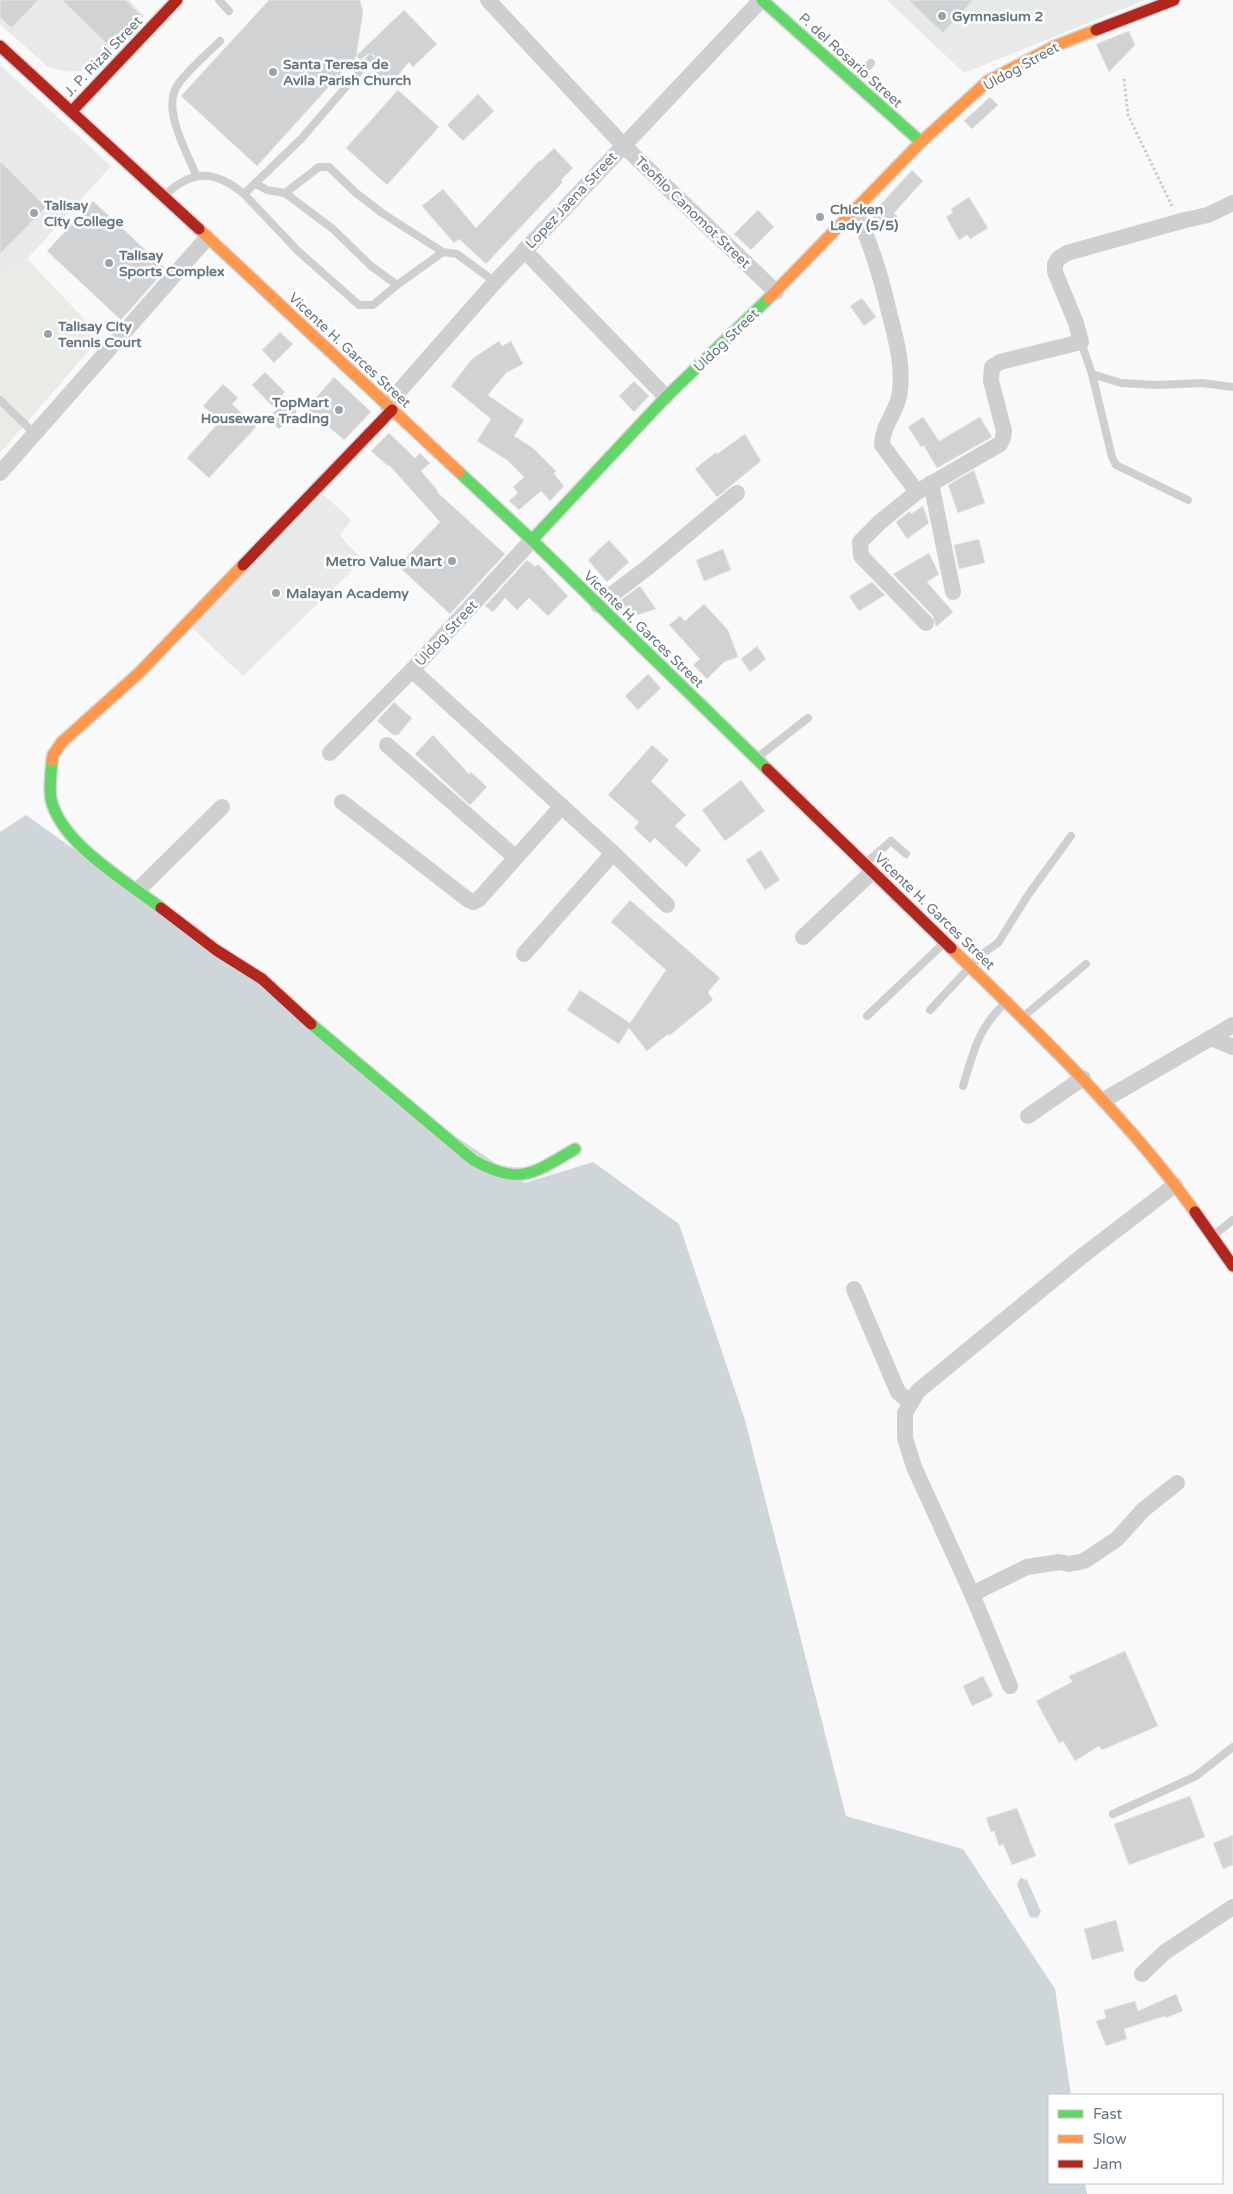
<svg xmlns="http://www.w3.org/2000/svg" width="1233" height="2194" font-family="'Varela Round',sans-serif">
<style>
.built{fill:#e8e9e9}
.green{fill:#e8ebe6}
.water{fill:#ced6d9}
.building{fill:#d0d2d3;stroke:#e8e8e8}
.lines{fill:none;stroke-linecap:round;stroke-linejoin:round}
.fast-casing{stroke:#d5d6d7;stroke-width:14}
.slow-casing{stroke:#d5d6d7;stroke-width:14}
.jam-casing{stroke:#d5d6d7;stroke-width:14}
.path{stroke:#cbcccd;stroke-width:3;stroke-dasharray:2.5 2.5;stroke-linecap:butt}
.lane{stroke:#cecfd0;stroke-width:8}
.street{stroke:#cecfd0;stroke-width:16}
.fast{stroke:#63d668;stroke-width:11}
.slow{stroke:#ff974d;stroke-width:11}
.jam{stroke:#b3261e;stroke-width:11}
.poi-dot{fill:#99a4ac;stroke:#fff;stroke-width:2}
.labels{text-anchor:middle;stroke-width:5;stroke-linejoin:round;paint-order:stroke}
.poi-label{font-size:14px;font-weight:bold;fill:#657683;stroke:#fff;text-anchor:start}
.street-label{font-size:14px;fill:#657683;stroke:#fff}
</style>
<rect width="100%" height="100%" fill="#f9f9f9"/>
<g class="built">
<path d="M0,0H129L144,15L105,61L86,70L69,72L48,67L0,24Z"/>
<path d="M887,0H1145L964,73Z"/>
<path d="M0,65L111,166L27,259L0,275Z"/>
<path d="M321,492L351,520L340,536L363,560L243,676L190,626Z"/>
</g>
<path class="green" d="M27,259L101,337L0,453V275Z"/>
<g class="water">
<path d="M26,815L267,987L344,1061L525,1183L593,1162L679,1224L745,1420L846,1816L963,1849L1055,1989L1071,2095H1049V2183H1085L1087,2194H0V832Z"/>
<path d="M1020,1878L1027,1880L1041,1912L1037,1918L1030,1917L1017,1885Z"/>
</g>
<g class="building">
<path d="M0,0H39L11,28L0,17Z"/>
<path d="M62,0H126L141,15L110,47Z"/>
<path d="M269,0H360L363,12L356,57L257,166L181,96Z"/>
<path d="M908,0H973L943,33Z"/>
<path d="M404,10L437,44L413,67L409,62L390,85L370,68L375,61L374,55L368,54L361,60L356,56Z"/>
<path d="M1129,31L1135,45L1109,72L1096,44Z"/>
<path d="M398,90L439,127L387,185L346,148Z"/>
<path d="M478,94L494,111L463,141L447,125Z"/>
<path d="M990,97L998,105L972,129L964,121Z"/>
<path d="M554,148L573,168L561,180L563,182L486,264L459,239L454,243L422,206L443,189L476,228L540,160L541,161Z"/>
<path d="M0,161L46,207L0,254Z"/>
<path d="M912,170L923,181L894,213L898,217L886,229L871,215Z"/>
<path d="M969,197L988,228L970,239L967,235L959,240L946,217L953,213L951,209Z"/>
<path d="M93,201L166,269L121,320L47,251Z"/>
<path d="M758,210L774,227L751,250L734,234Z"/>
<path d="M862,298L876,317L864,326L850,306Z"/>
<path d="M280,332L293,344L274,363L262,350Z"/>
<path d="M499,341L502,346L511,341L523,364L506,373L488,395L524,420L514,436L533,448L556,471L554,474L564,486L550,501L541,491L519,510L509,501L518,493L513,487L524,477L507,460L477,441L491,419L451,386L472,359Z"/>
<path d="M265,372L285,392L282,395L297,412L279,429L268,417L276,410L252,385Z"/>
<path d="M334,377L371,412L344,440L307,408Z"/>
<path d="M634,381L649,396L634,412L619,396Z"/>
<path d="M223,384L238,398L232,404L256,427L209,478L187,458L220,421L203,406Z"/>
<path d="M923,417L939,441L980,417L992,437L937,468L924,446L921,447L908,427Z"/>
<path d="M389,433L415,458L420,453L430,463L421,471L438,491L437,492L505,554L450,614L398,566L440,522L389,465L388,466L371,451Z"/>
<path d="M745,434L761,461L717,497L695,469L716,452L717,454Z"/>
<path d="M974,470L985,503L958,513L948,485Z"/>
<path d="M923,506L929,523L907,539L896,522L910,511L911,514Z"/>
<path d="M979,539L985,563L959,569L954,545Z"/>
<path d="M609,540L629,562L607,582L588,560Z"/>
<path d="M723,549L731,570L704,581L696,560Z"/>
<path d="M929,553L939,574L927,582L953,612L936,627L933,616L893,574Z"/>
<path d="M527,560L535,567L538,564L568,596L548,616L529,598L517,610L505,598L493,612L485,606Z"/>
<path d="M872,582L885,595L859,611L849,596Z"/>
<path d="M640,586L656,609L638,615L631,613L618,602Z"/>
<path d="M704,604L728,630L738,657L724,662L707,679L693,665L700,659L669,625L680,616L685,621Z"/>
<path d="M757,646L766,659L750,672L741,659Z"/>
<path d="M648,674L661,688L638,710L625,696Z"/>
<path d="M394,702L412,718L398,735H393L377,721Z"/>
<path d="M433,735L469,774L471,772L487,787L470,805L415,754Z"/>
<path d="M652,745L669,760L651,781L686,815L675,826L701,850L686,867L655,838L650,843L634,828L639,822L608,795Z"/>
<path d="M741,780L765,811L725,841L702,810Z"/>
<path d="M761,850L780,880L765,890L746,860Z"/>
<path d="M630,900L720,978L708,992L713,1000L669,1036L668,1034L647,1051L629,1028L619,1044L567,1010L580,990L630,1023L666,970L611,922Z"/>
<path d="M1125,1651L1158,1726L1102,1750L1099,1746L1075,1761L1063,1741L1059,1743L1036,1701L1072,1682L1069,1676Z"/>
<path d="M983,1676L993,1696L972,1706L963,1686Z"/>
<path d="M1190,1796L1205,1837L1129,1865L1114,1824Z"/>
<path d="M1017,1808L1036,1856L1012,1865L1003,1844L999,1846L994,1831L991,1832L986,1818Z"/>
<path d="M1233,1835V1865L1223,1869L1213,1843Z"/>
<path d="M1116,1920L1124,1951L1092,1960L1084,1929Z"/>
<path d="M1176,1994L1183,2011L1166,2018L1165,2016L1124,2029L1127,2039L1106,2046L1096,2021L1106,2018L1104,2010L1135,2001L1138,2011Z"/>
</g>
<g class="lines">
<g class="fast-casing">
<g id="fast">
<path d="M762,0L921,142"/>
<path d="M459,472L532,540L767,769"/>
<path d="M532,540L666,397L769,298"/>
<path d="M52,761C51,773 49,787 51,799C60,843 127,882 161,908"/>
<path d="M311,1024L473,1160C519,1186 533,1174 575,1149"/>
</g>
</g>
<g class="slow-casing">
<g id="slow">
<path d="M199,229L459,472"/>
<path d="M769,298L921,142L988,81L1055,46L1096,30"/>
<path d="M52,761L53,755L62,742L139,673L243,565"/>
<path d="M951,948C1037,1032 1125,1115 1195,1212"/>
</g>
</g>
<g class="jam-casing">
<g id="jam">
<path d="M1096,30L1174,0"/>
<path d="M0,46L199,229"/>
<path d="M72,111L177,0"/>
<path d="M243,565L392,410"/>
<path d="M767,769L951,948"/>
<path d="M161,908L216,950L262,979L311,1024"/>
<path d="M1195,1212L1233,1266"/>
</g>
</g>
<path class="path" d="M1124,79L1128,115L1172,206"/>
<g class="lane">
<path d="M219,0L229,11"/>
<path d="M855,80L871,63"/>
<path d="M196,175C187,152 162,110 177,86C184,74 209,52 220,41"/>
<path d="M256,184L267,190L285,193L319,167H329L356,193L382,213L443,252L397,285"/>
<path d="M244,194L298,251L359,305H373L397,285L371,266L333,229L285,193"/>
<path d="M165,195C193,169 215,170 244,194L301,139L370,59"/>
<path d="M443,252L457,254L495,282"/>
<path d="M1081,342L1092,374L1112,457L1116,465L1188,500"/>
<path d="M1092,374L1121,383L1158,385L1202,383L1233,387"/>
<path d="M0,400L35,434"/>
<path d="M758,757L808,718"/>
<path d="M866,863L891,841L906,854"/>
<path d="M930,1010L982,954L998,943L1028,895L1071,836"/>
<path d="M867,1016L943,944"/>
<path d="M1024,1016L1086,964"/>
<path d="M963,1086C974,1051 977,1030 1005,1003"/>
<path d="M1214,1235L1233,1220"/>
<path d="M1113,1814L1196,1776L1233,1747"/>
</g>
<g class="street">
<path d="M488,0L623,145L776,292"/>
<path d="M856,211C871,244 881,276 889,312C896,339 903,363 900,391C898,412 882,424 882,445L917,492"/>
<path d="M524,250L666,397"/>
<path d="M387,405L495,282L761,0"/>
<path d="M0,473L207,238"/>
<path d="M931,483L953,592"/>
<path d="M598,605L647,568L737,493"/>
<path d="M926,623L861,556L860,542L880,522L917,492L1000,444L1003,438L1004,431L991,381L992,367L1000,362L1081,342L1076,323L1055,272V264L1059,258L1067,253L1185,220L1208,215L1233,203"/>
<path d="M412,670L613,853L667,905"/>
<path d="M387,745L515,857"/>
<path d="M330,753L412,670L532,540"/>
<path d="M342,802L467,899L473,902L479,899L562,806"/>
<path d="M139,889L222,807"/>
<path d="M803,937L872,872"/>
<path d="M524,954L613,853"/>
<path d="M1211,1038L1233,1047"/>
<path d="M1104,1100L1233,1025"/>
<path d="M1028,1116L1083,1078"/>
<path d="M854,1289L898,1392L910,1402"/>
<path d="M972,1594L914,1467L905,1438V1413L918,1391L1081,1257L1175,1185"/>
<path d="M1010,1686L972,1594L1027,1567L1059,1562L1069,1564L1084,1561L1117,1539L1143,1510L1177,1483"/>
<path d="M1142,1974L1165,1952L1233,1907"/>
</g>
<use href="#fast" class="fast"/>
<use href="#slow" class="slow"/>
<use href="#jam" class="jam"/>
</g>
<g class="poi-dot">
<circle cx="942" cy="16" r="5"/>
<circle cx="273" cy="72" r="5"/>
<circle cx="34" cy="213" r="5"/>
<circle cx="820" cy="217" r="5"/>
<circle cx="109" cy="263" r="5"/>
<circle cx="48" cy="334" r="5"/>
<circle cx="339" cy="410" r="5"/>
<circle cx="452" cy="561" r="5"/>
<circle cx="276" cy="593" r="5"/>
</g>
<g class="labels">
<g class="poi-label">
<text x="952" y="21">Gymnasium 2</text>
<text x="283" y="69">Santa Teresa de<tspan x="283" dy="16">Avila Parish Church</tspan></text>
<text x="44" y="210">Talisay<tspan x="44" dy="16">City College</tspan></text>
<text x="830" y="214">Chicken<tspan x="830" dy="16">Lady (5/5)</tspan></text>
<text x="119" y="260">Talisay<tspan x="119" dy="16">Sports Complex</tspan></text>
<text x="58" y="331">Talisay City<tspan x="58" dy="16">Tennis Court</tspan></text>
<text x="329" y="407" text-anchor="end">TopMart<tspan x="329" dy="16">Houseware Trading</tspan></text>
<text x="442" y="566" text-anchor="end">Metro Value Mart</text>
<text x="286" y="598">Malayan Academy</text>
</g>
<g class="street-label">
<text transform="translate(103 56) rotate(-46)" y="5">J. P. Rizal Street</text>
<text transform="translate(851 60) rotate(42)" y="5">P. del Rosario Street</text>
<text transform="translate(1021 66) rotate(-29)" y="5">Uldog Street</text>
<text transform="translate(571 200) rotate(-47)" y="5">Lopez Jaena Street</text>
<text transform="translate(693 212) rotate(44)" y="5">Teofilo Canomot Street</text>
<text transform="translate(726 340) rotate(-44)" y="5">Uldog Street</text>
<text transform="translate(350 350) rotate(43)" y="5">Vicente H. Garces Street</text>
<text transform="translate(644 629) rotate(44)" y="5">Vicente H. Garces Street</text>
<text transform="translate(446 633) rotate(-47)" y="5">Uldog Street</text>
<text transform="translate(935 911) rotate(44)" y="5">Vicente H. Garces Street</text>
</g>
</g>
<rect x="1048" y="2094" width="175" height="90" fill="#ffffff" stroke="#c1c8cd"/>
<rect x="1058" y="2110" width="25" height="8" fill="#63d668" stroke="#c1c8cd"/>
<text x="1093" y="2119" font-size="15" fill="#657683">Fast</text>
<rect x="1058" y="2135" width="25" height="8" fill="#ff974d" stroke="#c1c8cd"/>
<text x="1093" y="2144" font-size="15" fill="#657683">Slow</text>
<rect x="1058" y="2160" width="25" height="8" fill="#b3261e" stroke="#c1c8cd"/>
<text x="1093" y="2169" font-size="15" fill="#657683">Jam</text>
</svg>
